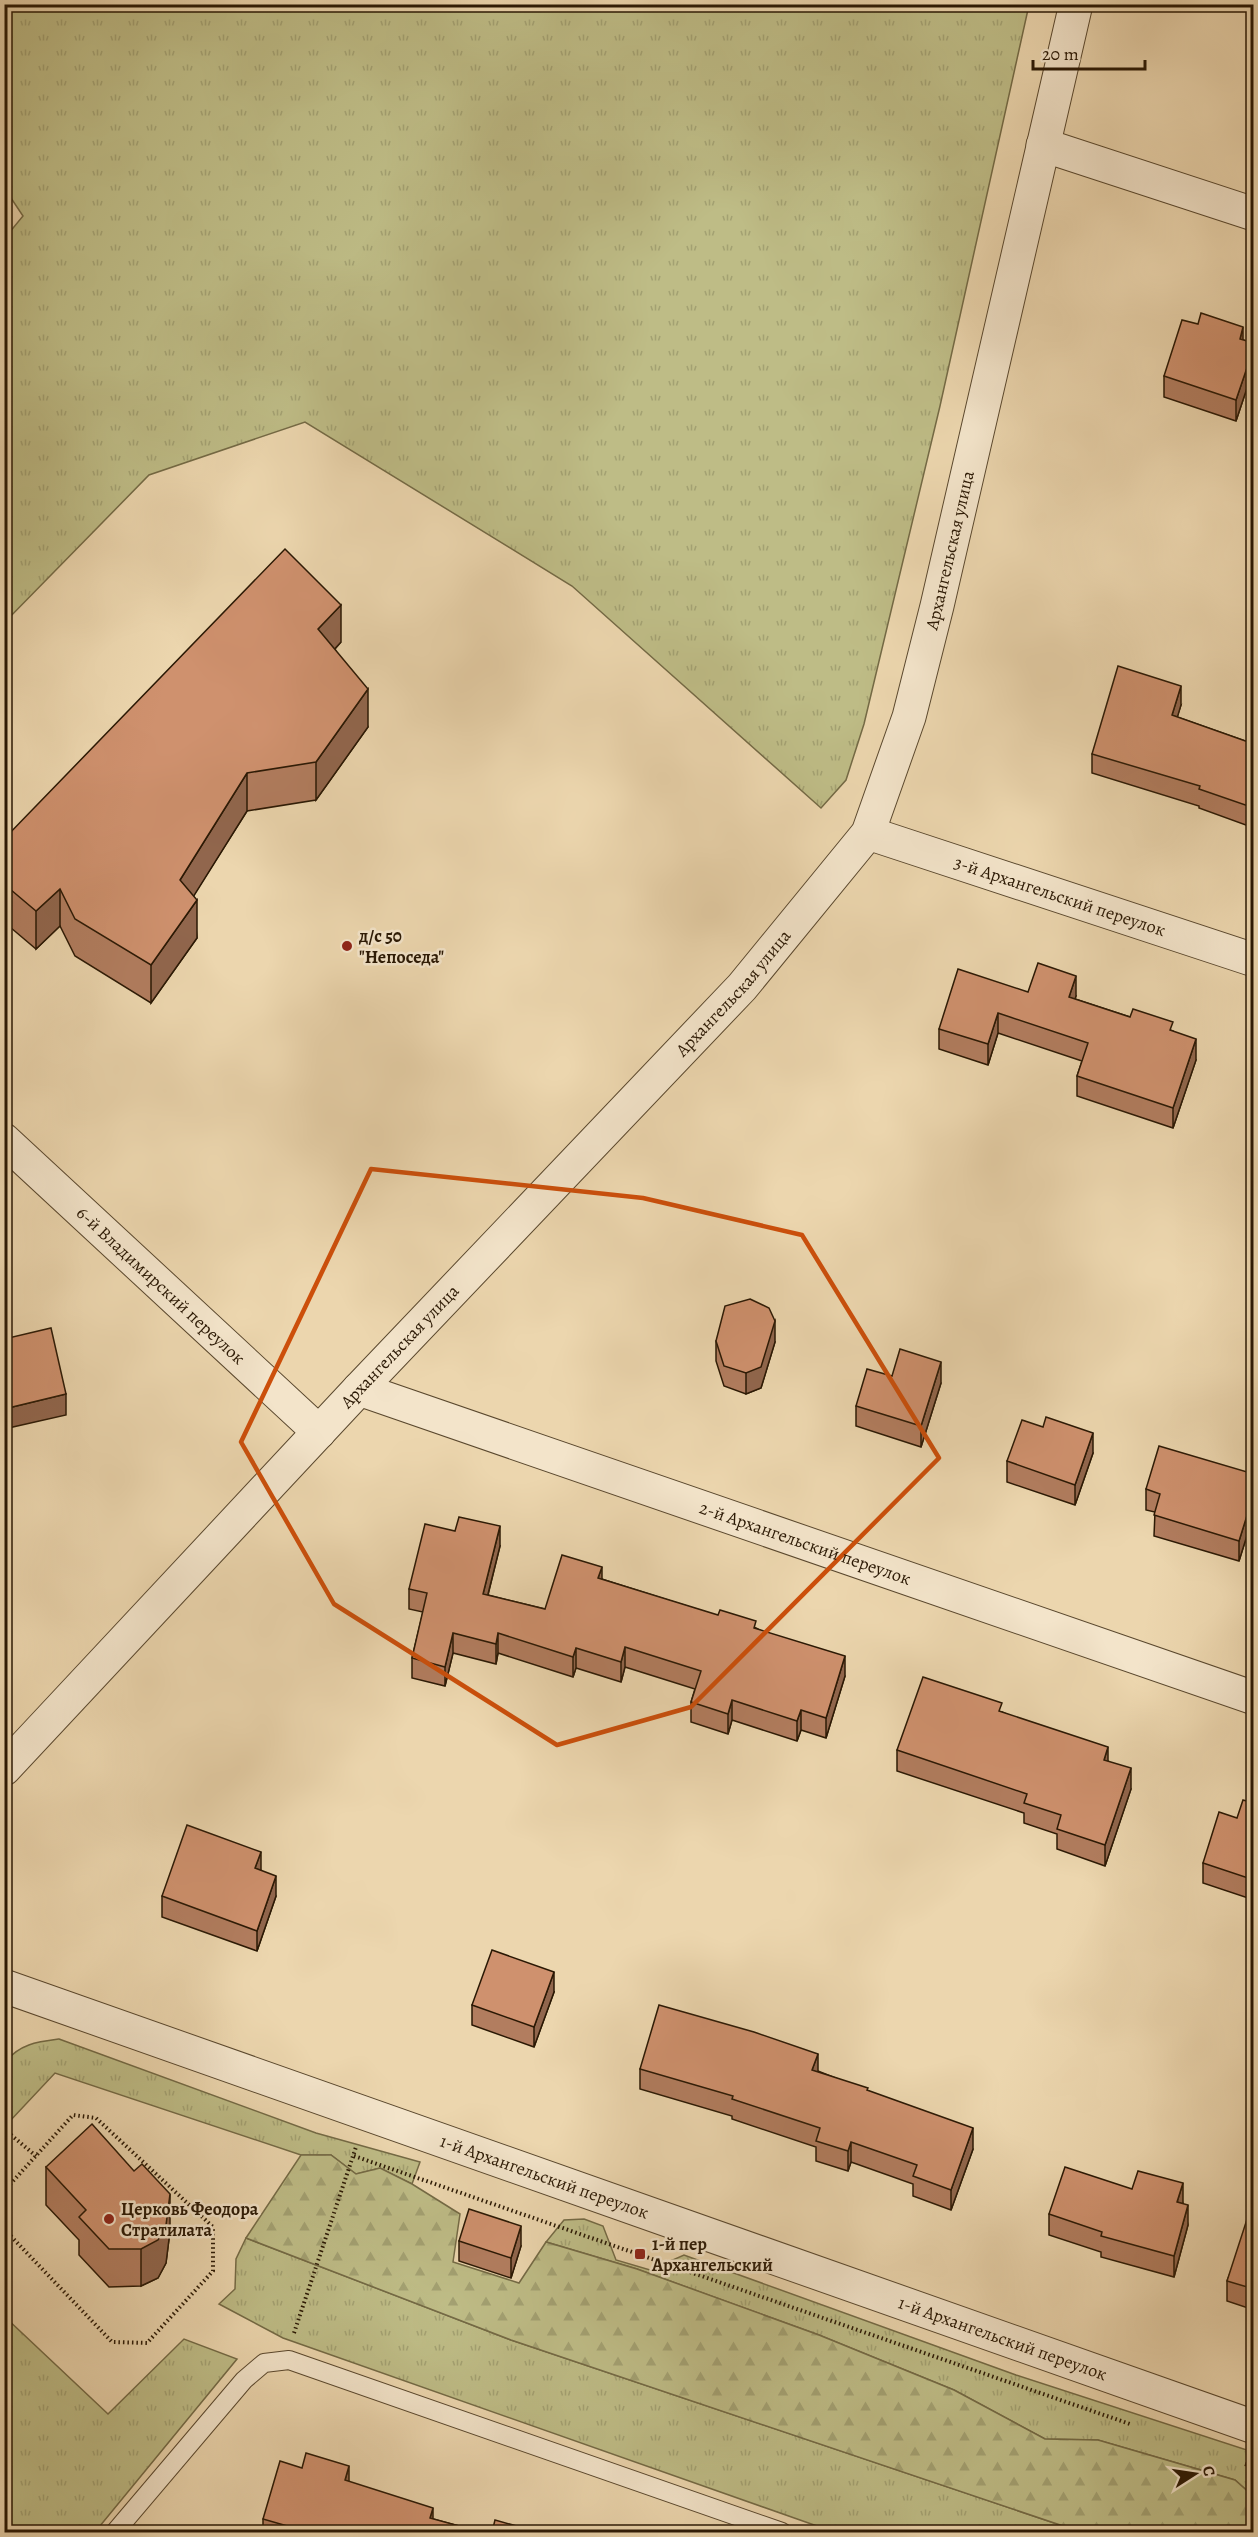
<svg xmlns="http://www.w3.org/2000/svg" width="1258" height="2537" font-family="Alegreya,serif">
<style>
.grass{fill:url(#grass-tufts);stroke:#746a45;stroke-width:1.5}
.forest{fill:url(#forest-firs);stroke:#746a45;stroke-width:1.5}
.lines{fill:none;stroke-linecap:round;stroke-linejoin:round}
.service-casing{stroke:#5a482e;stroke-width:20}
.minor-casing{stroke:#5a482e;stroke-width:35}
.tertiary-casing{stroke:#5a482e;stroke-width:35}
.path{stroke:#2a1804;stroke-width:4;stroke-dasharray:1.5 3;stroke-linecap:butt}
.service{stroke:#f3e4ca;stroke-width:18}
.minor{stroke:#f3e4ca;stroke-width:33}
.tertiary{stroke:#f3e4ca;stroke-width:33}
.wall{fill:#b27d5f;stroke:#2a1804;stroke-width:1.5}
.shaded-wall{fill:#91664d;stroke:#2a1804;stroke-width:1.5}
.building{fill:#cf916e;stroke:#2a1804;stroke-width:1.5}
.marked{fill:none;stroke:#cc4f0b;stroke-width:4.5;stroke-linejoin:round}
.poi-dot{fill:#8f2418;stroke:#f3e4ca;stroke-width:2}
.labels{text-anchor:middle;stroke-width:5;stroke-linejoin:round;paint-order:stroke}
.street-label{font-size:18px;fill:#2a1804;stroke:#f3e4ca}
.poi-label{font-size:18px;font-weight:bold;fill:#2a1804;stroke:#f3e4ca;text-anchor:start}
</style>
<defs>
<pattern id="grass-tufts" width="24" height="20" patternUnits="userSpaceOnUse" patternTransform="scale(1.5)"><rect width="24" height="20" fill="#bebc86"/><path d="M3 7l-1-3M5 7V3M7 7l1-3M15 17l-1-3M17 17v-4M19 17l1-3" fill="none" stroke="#a3a172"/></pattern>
<pattern id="forest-firs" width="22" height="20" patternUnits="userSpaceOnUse" patternTransform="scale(1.5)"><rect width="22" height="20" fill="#bebc86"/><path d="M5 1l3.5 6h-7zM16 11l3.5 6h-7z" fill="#a3a172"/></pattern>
</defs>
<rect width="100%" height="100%" fill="#ecd6ae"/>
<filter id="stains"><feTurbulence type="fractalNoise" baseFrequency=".00333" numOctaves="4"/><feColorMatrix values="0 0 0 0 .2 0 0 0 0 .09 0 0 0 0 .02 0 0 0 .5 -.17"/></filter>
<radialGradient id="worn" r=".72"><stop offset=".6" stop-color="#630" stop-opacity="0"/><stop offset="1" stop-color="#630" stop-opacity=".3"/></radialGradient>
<g class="grass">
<path d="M5,4L1029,5L940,406L864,724L846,780L821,808L572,586L305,422L149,475L5,622L4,239L23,216L5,189Z"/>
<path d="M59,2039L316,2133L420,2162L412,2184L380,2168L356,2174L331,2155H301L55,2073L10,2121L5,2116V2062C20,2044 36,2042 59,2039Z"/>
<path d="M584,2219L603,2226L616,2260L650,2270L684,2255L1016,2375L1253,2452V2496L1235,2480L1098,2440L1045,2439L954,2390L819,2335L637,2269L546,2242L564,2220Z"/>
<path d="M246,2238L511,2340L1081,2532H834L283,2338L219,2304L235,2289L236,2259Z"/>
<path d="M4,2316L108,2414L184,2339L237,2359L95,2532H13L4,2524Z"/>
</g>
<path class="forest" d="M301,2155H331L356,2174L380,2168L412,2184L460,2214L453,2262L519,2283L546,2242L637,2269L819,2335L954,2390L1045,2439L1098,2440L1235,2480L1253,2496V2532H1081L511,2340L246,2238Z"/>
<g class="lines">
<g class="service-casing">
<path id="service" d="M115,2532L244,2380L264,2363L289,2360L782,2532"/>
</g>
<g class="minor-casing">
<g id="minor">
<path d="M1043,145L1254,214"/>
<path id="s1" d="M868,833L1254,960"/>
<path id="s2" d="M4,1140L319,1432"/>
<path id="s3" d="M359,1389L1254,1698"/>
</g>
</g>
<g class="tertiary-casing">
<g id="tertiary">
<path id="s4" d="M4,1769L359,1389L742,987L868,833L909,717L937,606L1076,4"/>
<path id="s5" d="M4,1986L1254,2427"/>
</g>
</g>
<g class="path">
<path d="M4,2129L36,2156"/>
<path d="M354,2156L1130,2424"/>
<path d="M4,2191L73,2115L96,2118L213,2227V2271L147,2343L112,2342L6,2231L4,2217"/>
<path d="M294,2333L356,2147"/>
<path d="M1245,2464L1254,2467"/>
</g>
<use href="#service" class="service"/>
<use href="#minor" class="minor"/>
<use href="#tertiary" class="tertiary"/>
</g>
<g class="wall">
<path d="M1243,340L1254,343V367L1236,421L1164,397V376Z"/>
<path d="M341,642L335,649L368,727L316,800L247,811L193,896L197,938L151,1003L75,956L60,926L36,949L4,922V839Z"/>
<path d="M1181,705L1177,717L1254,744V828L1199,808V806L1092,773V754Z"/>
<path d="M1028,992L1076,996L1075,999L1173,1031L1196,1060L1173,1128L1077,1096V1076L1082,1061L998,1033L988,1065L939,1049V1029Z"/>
<path d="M716,1341L775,1342L761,1388L746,1394L724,1386L716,1361Z"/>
<path d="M892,1376L941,1383L921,1447L856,1426V1406Z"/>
<path d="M1093,1453L1075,1505L1007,1482V1461Z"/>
<path d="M1254,1474V1513L1239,1561L1154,1536L1155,1512L1146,1510V1489Z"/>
<path d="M500,1546L488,1595L545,1609L602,1579L756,1628L845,1676L826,1738L801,1730L797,1741L732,1720L728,1734L691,1722V1702L695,1689L625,1667L621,1682L576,1668L573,1677L498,1653L496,1664L453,1653L445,1686L412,1678V1658L423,1612L409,1609V1589Z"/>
<path d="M1002,1712L1108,1761L1131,1789L1105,1866L1057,1849V1834L1024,1823V1813L897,1771V1750Z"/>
<path d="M1254,1803V1900L1203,1883V1863L1237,1818Z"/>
<path d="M261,1871L276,1896L257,1951L162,1917V1896Z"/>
<path d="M554,1992L534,2047L472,2025V2005Z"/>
<path d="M640,2069L818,2071L868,2091L973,2149L951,2210L913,2196V2184L851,2162L848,2171L816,2161V2147L732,2119V2116L640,2089Z"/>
<path d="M46,2167L170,2231L166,2263L158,2278L141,2286L109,2287L79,2255V2240L46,2205Z"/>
<path d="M1132,2189L1183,2203L1188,2225L1174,2277L1101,2257V2252L1049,2235V2214Z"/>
<path d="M1254,2214V2310L1227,2301V2281Z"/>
<path d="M459,2241L521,2246L511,2278L459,2261Z"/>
<path d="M349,2482L433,2519L481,2532H263V2519Z"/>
</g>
<g class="shaded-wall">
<path d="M1243,327V348L1240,339Z"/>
<path d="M1254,347V367L1236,421V400Z"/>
<path d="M341,605V642L318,667V629Z"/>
<path d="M1181,686V705L1172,735V715Z"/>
<path d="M368,689V727L316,800V762Z"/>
<path d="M247,773V811L180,918V880Z"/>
<path d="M60,889V926L36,949V911Z"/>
<path d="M197,900V938L151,1003V965Z"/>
<path d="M1076,976V996L1069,1017V997Z"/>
<path d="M998,1013V1033L988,1065V1044Z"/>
<path d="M1196,1039V1060L1173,1128V1108Z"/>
<path d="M775,1321V1342L761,1388L746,1394V1373Z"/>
<path d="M941,1362V1383L921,1447V1426Z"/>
<path d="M66,1394V1415L4,1429V1409Z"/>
<path d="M1093,1433V1453L1075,1505V1485Z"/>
<path d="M1254,1493V1513L1239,1561V1541Z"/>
<path d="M500,1526V1546L483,1614V1594Z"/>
<path d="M602,1567V1587L598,1578Z"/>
<path d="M453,1633V1653L445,1686V1667Z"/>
<path d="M498,1633V1653L496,1664V1644Z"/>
<path d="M625,1647V1667L621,1682V1662Z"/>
<path d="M576,1648V1668L573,1677V1657Z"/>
<path d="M845,1656V1676L826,1738V1718Z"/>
<path d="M732,1700V1720L728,1734V1714Z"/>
<path d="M801,1710V1730L797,1741V1721Z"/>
<path d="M1108,1747V1768L1104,1760Z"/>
<path d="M1131,1768V1789L1105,1866V1845Z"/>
<path d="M261,1852V1872L255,1868Z"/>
<path d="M276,1876V1896L257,1951V1931Z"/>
<path d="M554,1972V1992L534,2047V2027Z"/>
<path d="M818,2054V2074L812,2070Z"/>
<path d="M973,2128V2149L951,2210V2190Z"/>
<path d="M851,2142V2162L848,2171V2151Z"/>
<path d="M1183,2183V2204L1177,2202Z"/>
<path d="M170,2194V2231L166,2263L158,2278L141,2286V2249Z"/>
<path d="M1188,2205V2225L1174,2277V2256Z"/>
<path d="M521,2226V2246L511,2278V2258Z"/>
<path d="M349,2466V2486L345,2480Z"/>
<path d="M433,2508V2528L430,2518Z"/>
</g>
<g class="building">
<path d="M1201,313L1243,327L1240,339L1254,343V347L1236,400L1164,376L1182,320L1198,324Z"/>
<path d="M285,549L341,605L318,629L368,689L316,762L247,773L180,880L197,900L151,965L75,919L60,889L36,911L4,884V839Z"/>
<path d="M1118,666L1181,686L1172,715L1254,744V808L1199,789L1200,786L1092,754Z"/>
<path d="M1038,963L1076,976L1069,997L1130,1017L1133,1009L1173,1022L1170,1030L1196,1039L1173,1108L1077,1076L1088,1043L998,1013L988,1044L939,1029L958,969L1028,992Z"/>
<path d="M750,1299L769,1308L775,1321L761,1367L746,1373L724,1366L716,1341L725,1306Z"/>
<path d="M51,1328L66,1394L4,1409V1339Z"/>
<path d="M900,1349L941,1362L921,1426L856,1406L867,1369L892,1376Z"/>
<path d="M1046,1417L1093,1433L1075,1485L1007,1461L1022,1420L1043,1427Z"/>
<path d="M1159,1446L1254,1474V1493L1239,1541L1154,1515L1160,1494L1146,1489Z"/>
<path d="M459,1517L500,1526L483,1594L545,1609L562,1555L602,1567L598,1578L718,1615L720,1610L756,1621L754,1628L845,1656L826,1718L801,1710L797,1721L732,1700L728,1714L691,1702L701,1671L625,1647L621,1662L576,1648L573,1657L498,1633L496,1644L453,1633L445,1667L412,1658L427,1593L409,1589L425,1524L455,1531Z"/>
<path d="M923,1677L1002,1703L999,1711L1108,1747L1104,1760L1131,1768L1105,1845L1057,1829L1061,1815L1024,1803L1027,1794L897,1750Z"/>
<path d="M1243,1800L1254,1803V1880L1203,1863L1219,1812L1237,1818Z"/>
<path d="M187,1825L261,1852L255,1868L276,1876L257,1931L162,1896Z"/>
<path d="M492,1950L554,1972L534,2027L472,2005Z"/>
<path d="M659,2005L754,2032L818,2054L812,2070L868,2088L867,2090L973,2128L951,2190L913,2176L917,2165L851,2142L848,2151L816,2141L820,2128L732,2099L733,2096L640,2069Z"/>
<path d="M92,2124L134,2171L142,2164L170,2194L166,2225L158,2240L141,2249H109L79,2217L86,2210L46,2167Z"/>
<path d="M1065,2167L1132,2189L1138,2171L1183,2183L1177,2202L1188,2205L1174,2256L1101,2236L1102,2232L1049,2214Z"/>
<path d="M469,2209L521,2226L511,2258L459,2241Z"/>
<path d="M1249,2213L1254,2214V2289L1227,2281Z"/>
<path d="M306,2453L349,2466L345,2480L433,2508L430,2518L481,2532H308L263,2519L280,2461L302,2468Z"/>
<path d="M495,2520L531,2530V2532H492Z"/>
</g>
<path class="marked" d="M371,1169L643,1198L802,1235L939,1458L691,1707L557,1745L334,1604L241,1442Z"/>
<g class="poi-dot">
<circle cx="347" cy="946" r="6"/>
<circle cx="109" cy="2219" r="6"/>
<rect x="634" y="2248" width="12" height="12" rx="3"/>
</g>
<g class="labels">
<g class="street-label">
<text dy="6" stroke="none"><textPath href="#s4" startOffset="1569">Архангельская улица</textPath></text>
<text dy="6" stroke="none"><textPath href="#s1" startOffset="202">3-й Архангельский переулок</textPath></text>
<text dy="6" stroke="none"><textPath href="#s4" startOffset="1065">Архангельская улица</textPath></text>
<text dy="6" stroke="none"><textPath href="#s2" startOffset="214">6-й Владимирский переулок</textPath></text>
<text dy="6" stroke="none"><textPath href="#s4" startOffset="579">Архангельская улица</textPath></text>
<text dy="6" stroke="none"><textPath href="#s3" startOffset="472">2-й Архангельский переулок</textPath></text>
<text dy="6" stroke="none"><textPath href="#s5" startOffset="573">1-й Архангельский переулок</textPath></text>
<text dy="6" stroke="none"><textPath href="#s5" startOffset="1059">1-й Архангельский переулок</textPath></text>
</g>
<g class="poi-label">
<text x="359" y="942">д/с 50<tspan x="359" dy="21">"Непоседа"</tspan></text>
<text x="121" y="2215">Церковь Феодора<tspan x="121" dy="21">Стратилата</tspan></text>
<text x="652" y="2250">1-й пер<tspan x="652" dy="21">Архангельский</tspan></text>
</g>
</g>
<rect width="1258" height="2537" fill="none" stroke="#ecd6ae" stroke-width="24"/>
<rect x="6" y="6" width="1246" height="2525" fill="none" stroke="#2a1804" stroke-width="3"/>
<rect x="12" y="12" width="1234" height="2513" fill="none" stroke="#2a1804" stroke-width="1.5"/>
<g transform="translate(1195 2474) rotate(78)" stroke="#f3e4ca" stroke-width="4.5" paint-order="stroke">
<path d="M0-4.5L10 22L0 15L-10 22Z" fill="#2a1804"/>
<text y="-9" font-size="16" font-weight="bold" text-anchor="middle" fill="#2a1804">С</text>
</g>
<path d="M1033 60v9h112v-9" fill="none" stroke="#2a1804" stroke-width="3"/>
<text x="1042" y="60" font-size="18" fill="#2a1804" stroke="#f3e4ca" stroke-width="4.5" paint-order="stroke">20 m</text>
<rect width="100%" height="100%" filter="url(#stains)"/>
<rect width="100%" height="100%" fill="url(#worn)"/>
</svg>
